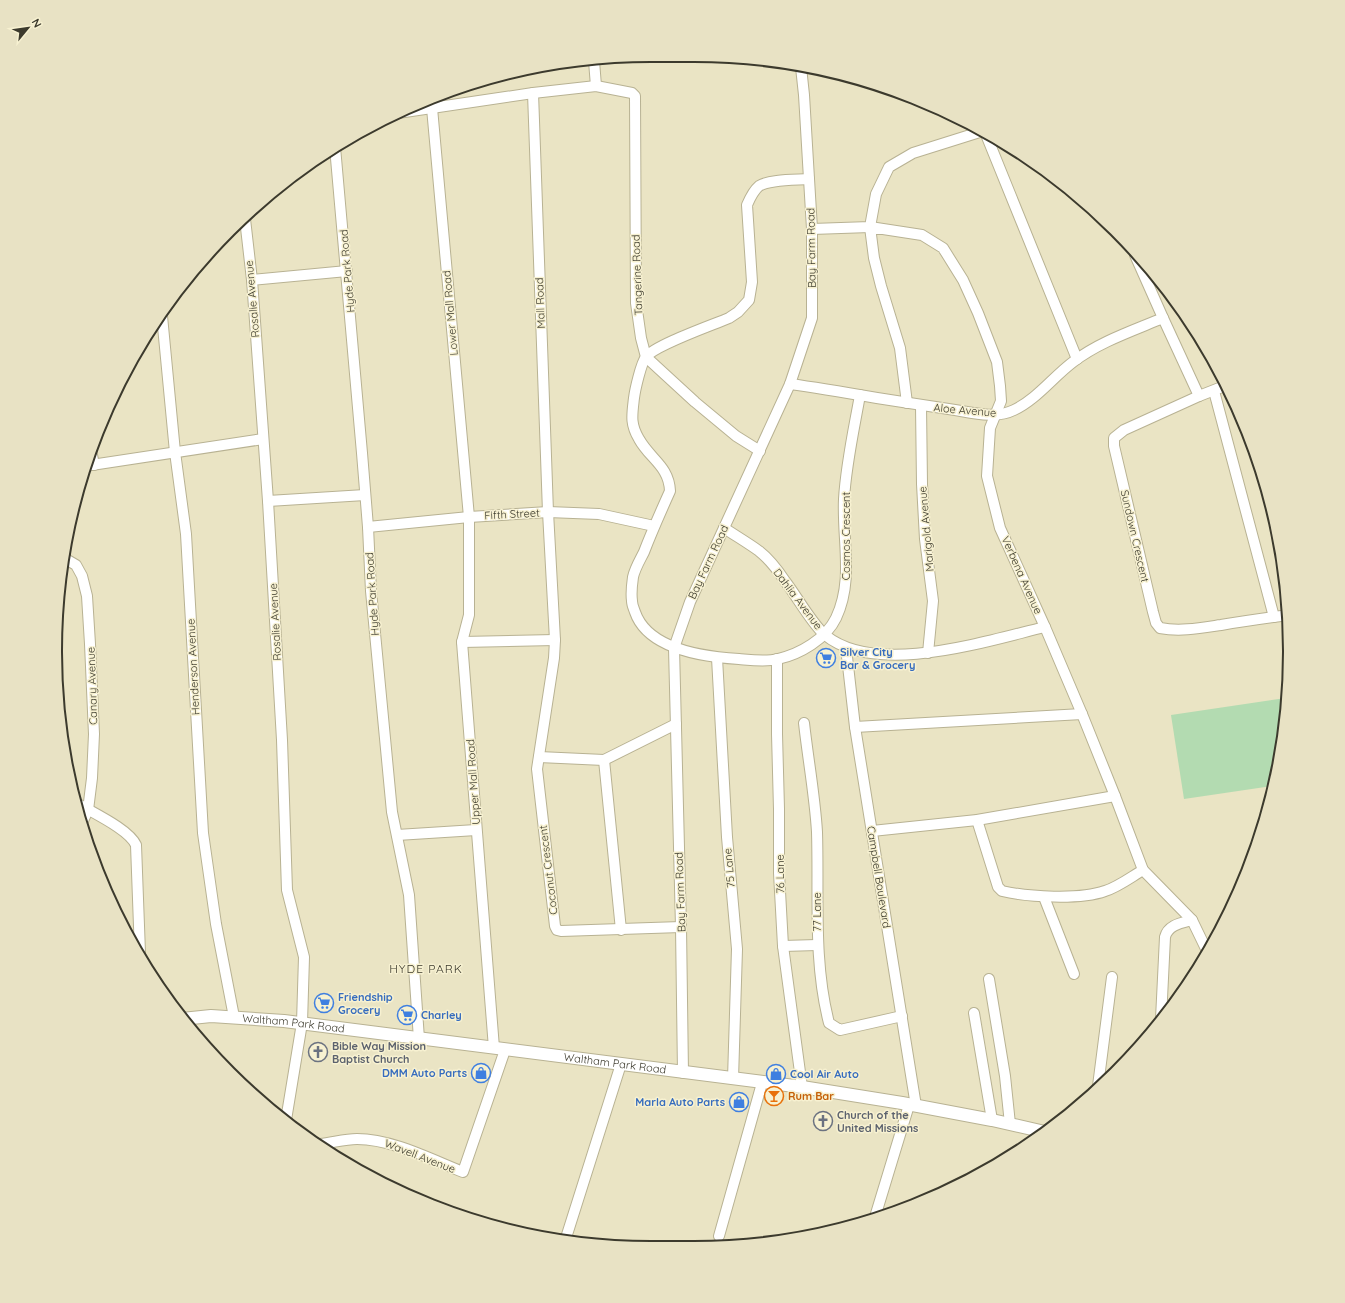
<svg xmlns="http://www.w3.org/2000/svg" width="1345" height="1303" font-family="Quicksand,sans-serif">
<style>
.green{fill:#b3dbb1}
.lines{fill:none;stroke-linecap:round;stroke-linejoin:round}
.minor-casing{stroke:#b8b293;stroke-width:12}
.major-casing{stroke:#b8b293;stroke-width:14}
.minor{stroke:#fff;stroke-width:10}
.major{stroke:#fff;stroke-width:12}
.labels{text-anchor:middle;stroke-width:3;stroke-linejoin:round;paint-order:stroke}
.street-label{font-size:11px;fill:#3c3a2d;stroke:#f7f1d1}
.shop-label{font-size:11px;font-weight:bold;fill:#366cbe;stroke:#f7f1d1;text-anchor:start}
.worship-label{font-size:11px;font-weight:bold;fill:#5b616d;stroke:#f7f1d1;text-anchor:start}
.food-label{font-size:11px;font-weight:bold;fill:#c56008;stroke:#f7f1d1;text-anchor:start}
.neighbourhood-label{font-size:12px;letter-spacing:1px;fill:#3c3a2d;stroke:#f7f1d1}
.rim{fill:none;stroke:#3c3a2d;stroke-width:2}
</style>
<rect width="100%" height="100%" fill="#eae4c4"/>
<path class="green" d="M1286,698L1285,729L1272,786L1184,799L1171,715Z"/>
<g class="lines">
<g class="minor-casing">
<g id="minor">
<path d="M594,61L596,86"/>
<path d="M533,93L548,512L555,640L554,658L537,769L555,926L557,930L561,931L681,927"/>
<path d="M432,108L469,517V615L462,642L494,1048"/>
<path d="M398,113L533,93L596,86L632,93L635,96L636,303L641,338L646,357L695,402L736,436L760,451"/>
<path d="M985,132L1077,359"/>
<path d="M335,147L362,453L368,527L371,591L392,812L409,895L419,1039"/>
<path d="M809,179C795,180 770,179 759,186C753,191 750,198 747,205L752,282L749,300L738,312L729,318C713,325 655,345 646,357C641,363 635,390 634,398C632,415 630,424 639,439C650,459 669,466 670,491C661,511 652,531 644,552C640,560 635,568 633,577C632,584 631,594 632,601C632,605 634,609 635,612C648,650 705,657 739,659C751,660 766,662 778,659C800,654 826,639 836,618C854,580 842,540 844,499C846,464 854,429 860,395"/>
<path d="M245,219L252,280L268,501L282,740L287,890L304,957L302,1023L286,1120"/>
<path d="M812,229L870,227L876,194L889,167L913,153L983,131"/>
<path d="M1135,255L1163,318L1199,396"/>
<path d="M252,280L347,271"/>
<path d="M162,316L175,452L186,534L203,833L216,924L234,1017"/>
<path d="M790,384C819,388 848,393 877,398C903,402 928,406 955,410C973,413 996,419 1014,410C1037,399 1053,377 1073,362C1099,342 1132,331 1163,318"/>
<path d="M1227,385L1199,396L1124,430L1114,438V446L1153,612L1156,623L1160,628C1180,632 1201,628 1221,625C1244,621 1266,618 1289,615"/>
<path d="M1214,391L1274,617"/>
<path d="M907,403L900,348L881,286L874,258L870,227L922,235L943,248L963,280L978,313L997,362L1000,386L1001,401L990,428L987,476L1000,528L1045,627L1082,714L1115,796L1143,870L1192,920L1208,953"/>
<path d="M921,406L922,484L925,539L933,601L928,653"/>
<path d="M91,450L94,465"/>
<path d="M85,466L263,439"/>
<path d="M268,501L365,495"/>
<path d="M368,527L469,517L548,512L599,514L654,526"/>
<path d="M724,528C736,536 748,543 759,551C768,558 779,572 785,581C796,595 812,624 825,635C876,677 986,641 1045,627"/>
<path d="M64,558L76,565L82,576L87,596L90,644L94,734L92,778L88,810L82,823"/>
<path d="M462,642L555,640"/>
<path d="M846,648L855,727L916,1106"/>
<path d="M717,658L727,837L737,949L733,1079"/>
<path d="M777,659V734L779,809V873L783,946L802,1087"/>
<path d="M804,723C808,759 815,797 817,832C819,896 813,961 829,1023L840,1030L902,1016"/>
<path d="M855,727L1082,714"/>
<path d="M539,757L604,760L676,724"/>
<path d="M604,760L621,930"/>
<path d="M75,802C91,812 129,829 136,845L140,953"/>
<path d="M977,820L998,887L1002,891C1028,897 1080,900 1105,891C1118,887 1131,877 1143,870"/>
<path d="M872,831L977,820L1115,796"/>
<path d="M397,835L476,830"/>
<path d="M1044,897L1074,974"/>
<path d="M783,946L817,945"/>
<path d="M989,979L1005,1076L1010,1124"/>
<path d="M974,1013L992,1120"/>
<path d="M1161,1019L1165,937C1168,925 1181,923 1192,920"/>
<path d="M683,1073L681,927L674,648L690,602L790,384L812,318V229L804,95L801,67"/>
<path d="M1098,1086L1112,977"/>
<path d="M320,1144C332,1143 344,1139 357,1139C392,1139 430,1159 463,1172L505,1050"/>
<path d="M875,1217L909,1105"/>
<path d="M719,1236L762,1083"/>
<path d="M565,1241L621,1064"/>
</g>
</g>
<g class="major-casing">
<g id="major">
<path id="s1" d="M182,1019L211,1016L284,1021L802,1087L902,1103L992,1120L1045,1132"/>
</g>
</g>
<use href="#minor" class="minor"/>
<use href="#major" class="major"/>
</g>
<defs>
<g id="supermarket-ring" transform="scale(1)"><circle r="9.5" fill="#f7f1d1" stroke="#3f7fe0" stroke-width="1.5"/><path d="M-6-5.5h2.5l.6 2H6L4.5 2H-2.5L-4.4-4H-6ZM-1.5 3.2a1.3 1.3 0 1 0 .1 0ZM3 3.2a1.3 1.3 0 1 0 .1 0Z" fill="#3f7fe0"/></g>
<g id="church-ring" transform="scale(1)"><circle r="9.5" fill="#f7f1d1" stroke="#6b7280" stroke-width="1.5"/><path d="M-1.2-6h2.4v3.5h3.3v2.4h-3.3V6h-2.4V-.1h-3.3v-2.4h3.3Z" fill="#6b7280"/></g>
<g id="shop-ring" transform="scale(1)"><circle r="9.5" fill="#f7f1d1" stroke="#3f7fe0" stroke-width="1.5"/><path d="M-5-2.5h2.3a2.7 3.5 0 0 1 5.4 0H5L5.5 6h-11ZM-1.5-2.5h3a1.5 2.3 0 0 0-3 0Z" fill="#3f7fe0"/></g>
<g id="bar-ring" transform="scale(1)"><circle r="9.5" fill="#f7f1d1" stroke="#e8710a" stroke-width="1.5"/><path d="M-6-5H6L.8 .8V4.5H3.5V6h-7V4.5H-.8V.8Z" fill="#e8710a"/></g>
</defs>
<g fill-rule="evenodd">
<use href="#supermarket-ring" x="826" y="658"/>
<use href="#supermarket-ring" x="324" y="1003"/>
<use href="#supermarket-ring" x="407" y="1015"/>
<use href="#church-ring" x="318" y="1052"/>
<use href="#shop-ring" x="481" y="1073"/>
<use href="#shop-ring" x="776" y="1074"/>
<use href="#bar-ring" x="774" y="1096"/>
<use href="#shop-ring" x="739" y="1102"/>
<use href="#church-ring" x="823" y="1121"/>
</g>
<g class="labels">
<g class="street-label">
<text transform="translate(811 248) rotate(-91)" y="4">Bay Farm Road</text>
<text transform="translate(347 271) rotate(-95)" y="4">Hyde Park Road</text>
<text transform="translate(637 275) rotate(-92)" y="4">Tangerine Road</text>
<text transform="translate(252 299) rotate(-95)" y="4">Rosalie Avenue</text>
<text transform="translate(540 303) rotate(-92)" y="4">Mall Road</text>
<text transform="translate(450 313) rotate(-95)" y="4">Lower Mall Road</text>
<text transform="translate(965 410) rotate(5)" y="4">Aloe Avenue</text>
<text transform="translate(512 514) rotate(-3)" y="4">Fifth Street</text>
<text transform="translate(926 529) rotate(-95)" y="4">Marigold Avenue</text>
<text transform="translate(846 536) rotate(-90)" y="4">Cosmos Crescent</text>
<text transform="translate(1135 536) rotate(77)" y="4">Sundown Crescent</text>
<text transform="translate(708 562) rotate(-65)" y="4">Bay Farm Road</text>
<text transform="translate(1022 575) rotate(66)" y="4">Verbena Avenue</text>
<text transform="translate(372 594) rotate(-94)" y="4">Hyde Park Road</text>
<text transform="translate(798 599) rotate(53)" y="4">Dahlia Avenue</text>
<text transform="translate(275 622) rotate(-93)" y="4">Rosalie Avenue</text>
<text transform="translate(193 667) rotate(-93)" y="4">Henderson Avenue</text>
<text transform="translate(92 686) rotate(-92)" y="4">Canary Avenue</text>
<text transform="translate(473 782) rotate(-94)" y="4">Upper Mall Road</text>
<text transform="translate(729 868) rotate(-95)" y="4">75 Lane</text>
<text transform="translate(548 870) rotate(-97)" y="4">Coconut Crescent</text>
<text transform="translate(780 874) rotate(-91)" y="4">76 Lane</text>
<text transform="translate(879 877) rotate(81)" y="4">Campbell Boulevard</text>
<text transform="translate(680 892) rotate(-92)" y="4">Bay Farm Road</text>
<text transform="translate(817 912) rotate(-90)" y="4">77 Lane</text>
<text dy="4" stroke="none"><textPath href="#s1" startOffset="112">Waltham Park Road</textPath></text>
<text dy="4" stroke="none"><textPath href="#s1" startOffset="436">Waltham Park Road</textPath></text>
<text transform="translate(420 1156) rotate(21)" y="4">Wavell Avenue</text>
</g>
<g class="shop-label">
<text x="840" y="656">Silver City<tspan x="840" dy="13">Bar &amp; Grocery</tspan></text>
<text x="338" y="1001">Friendship<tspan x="338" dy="13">Grocery</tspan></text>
<text x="421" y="1019">Charley</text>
<text x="467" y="1077" text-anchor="end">DMM Auto Parts</text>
<text x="790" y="1078">Cool Air Auto</text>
<text x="725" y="1106" text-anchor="end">Marla Auto Parts</text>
</g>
<g class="worship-label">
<text x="332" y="1050">Bible Way Mission<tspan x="332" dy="13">Baptist Church</tspan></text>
<text x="837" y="1119">Church of the<tspan x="837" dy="13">United Missions</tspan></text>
</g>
<g class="food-label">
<text x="788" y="1100">Rum Bar</text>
</g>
<g class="neighbourhood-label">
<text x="426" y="973">HYDE PARK</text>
</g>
</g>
<path d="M0 0H1345V1303H0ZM651 62H694A589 589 0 0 1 1283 651V652A589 589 0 0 1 694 1241H651A589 589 0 0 1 62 652V651A589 589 0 0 1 651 62Z" fill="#e8e2c4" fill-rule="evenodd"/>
<path class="rim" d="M651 62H694A589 589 0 0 1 1283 651V652A589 589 0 0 1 694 1241H651A589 589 0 0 1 62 652V651A589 589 0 0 1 651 62Z"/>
<g transform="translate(28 28) rotate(61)" stroke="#f7f1d1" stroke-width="3" paint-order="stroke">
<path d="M0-3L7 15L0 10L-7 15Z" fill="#3c3a2d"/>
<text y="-6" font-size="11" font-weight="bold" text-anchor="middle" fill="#3c3a2d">N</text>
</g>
</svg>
